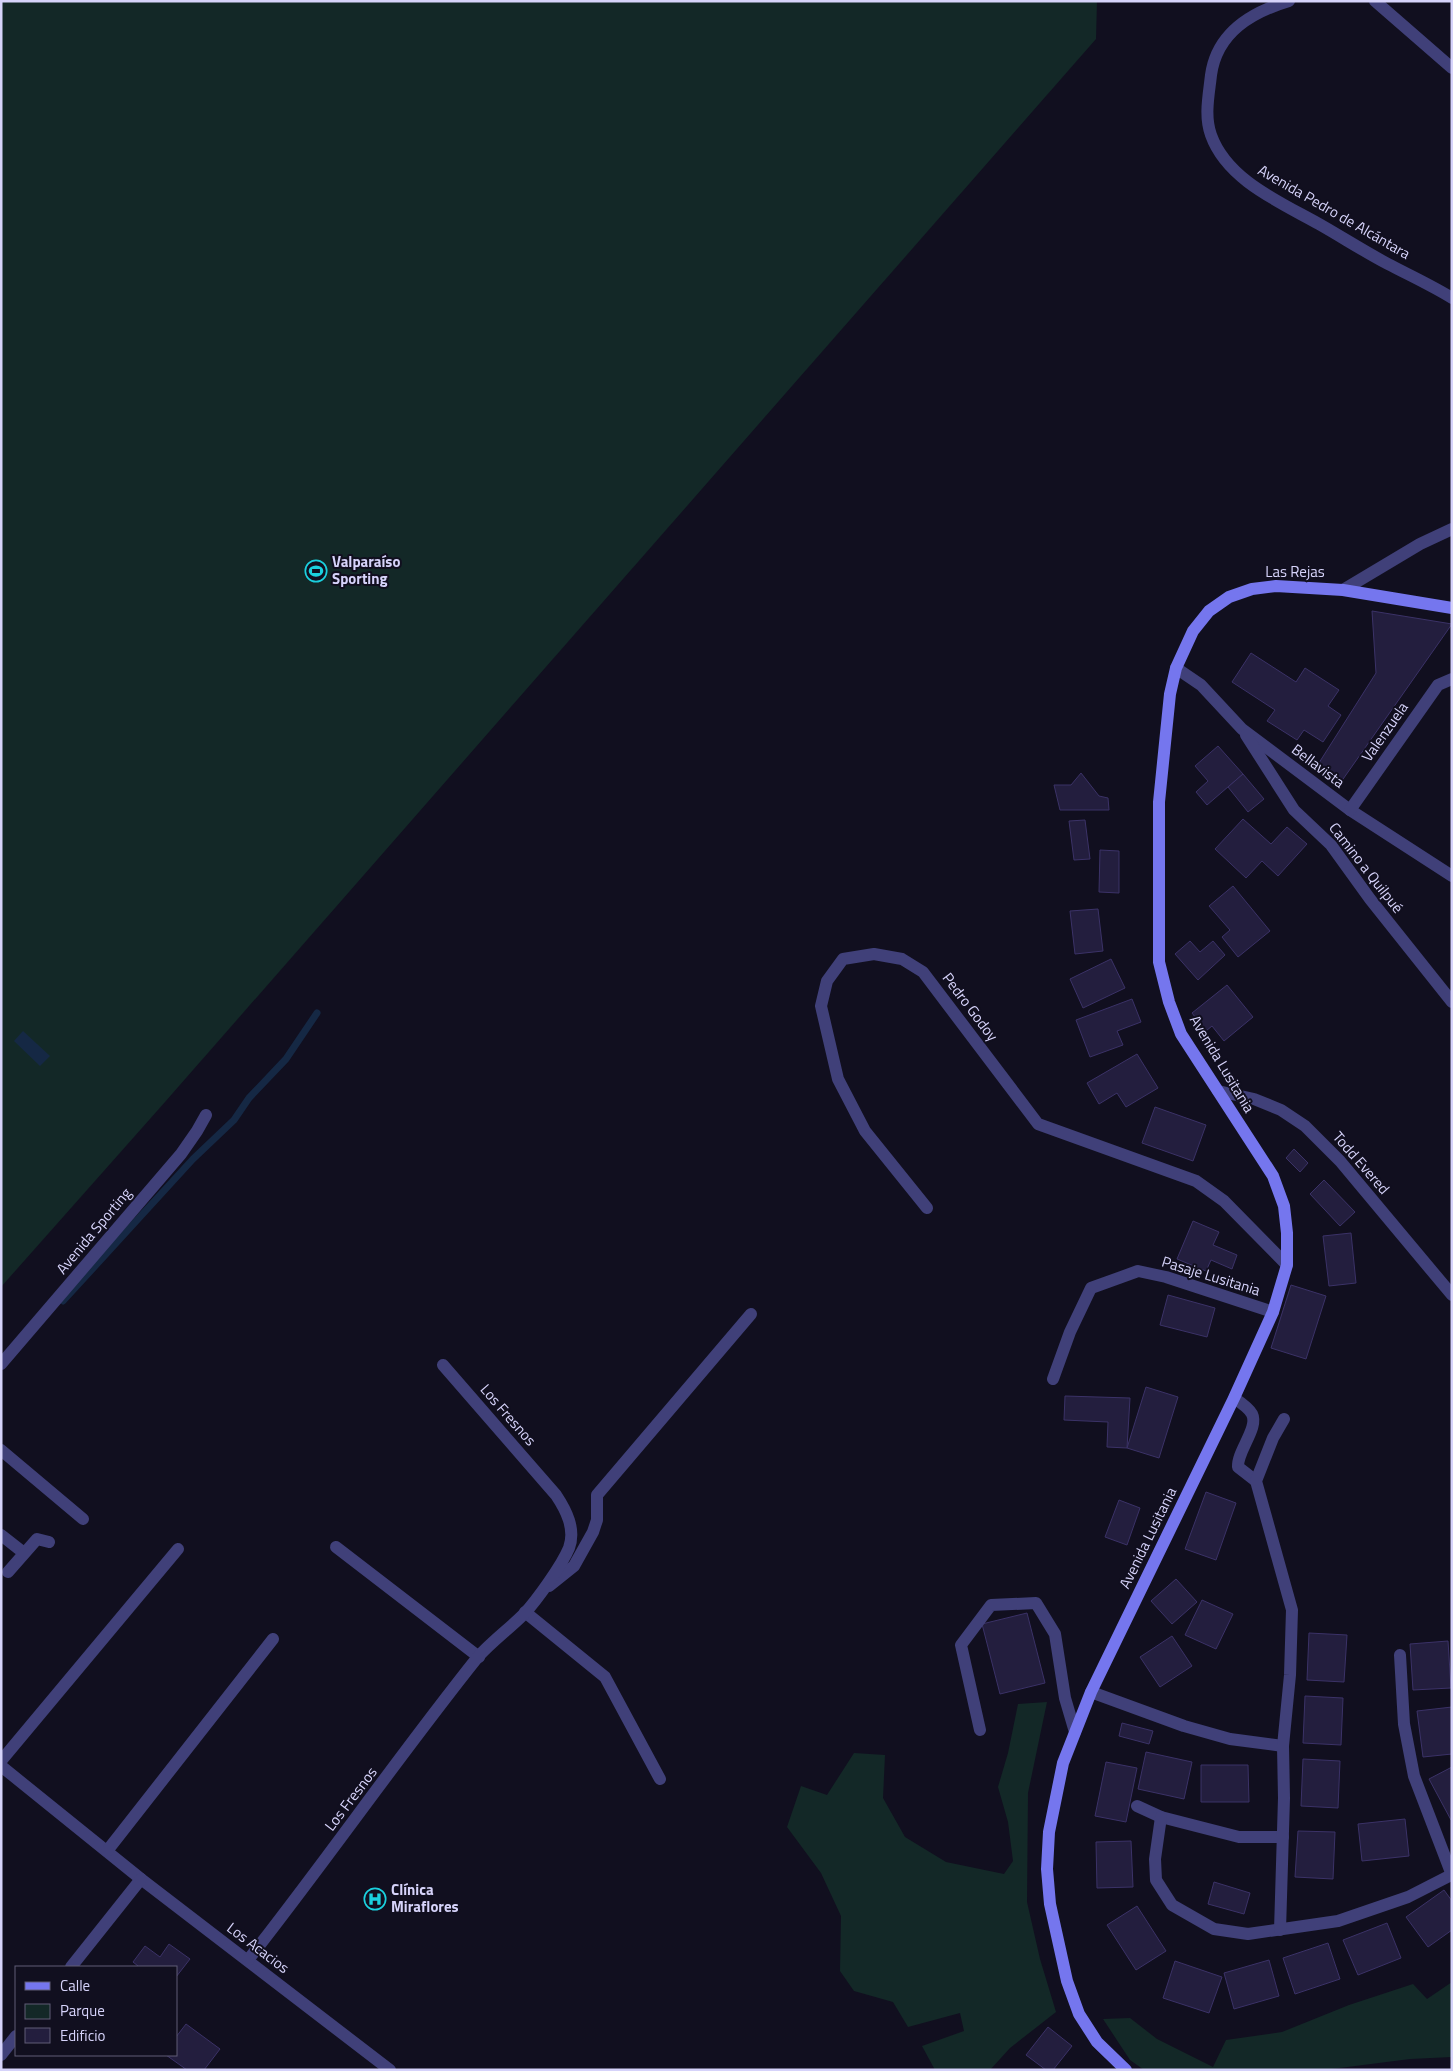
<svg xmlns="http://www.w3.org/2000/svg" width="1453" height="2071" font-family="'Titillium Web',sans-serif">
<style>
.green{fill:#132827}
.water{fill:#152844}
.lines{fill:none;stroke-linecap:round;stroke-linejoin:round}
.stream{stroke:#152844;stroke-width:7}
.building{fill:#231e3e;stroke:#3b3267}
.street{stroke:#404079;stroke-width:12}
.secondary{stroke:#7576ee;stroke-width:12}
.labels{text-anchor:middle;stroke-width:4;stroke-linejoin:round;paint-order:stroke}
.street-label{font-size:15px;fill:#d6d3fa;stroke:#110f1f}
.poi-label{font-size:15px;font-weight:bold;fill:#d6d3fa;stroke:#110f1f;text-anchor:start}
</style>
<rect width="100%" height="100%" fill="#110f1f"/>
<g class="green">
<path d="M1,1H1097L1096,39L165,1102L1,1287Z"/>
<path d="M1047,1702L1028,1793L1027,1902L1040,1959L1056,2012L1010,2048L990,2070H935L922,2046L964,2031L960,2013L908,2027L893,2002L854,1991L840,1971L841,1916L821,1873L787,1827L801,1786L827,1795L854,1753L885,1755L883,1798L905,1837L946,1862L1004,1874L1013,1861L1008,1822L998,1787L1008,1753L1018,1704Z"/>
<path d="M1452,1982V2057L1410,2059L1324,2070H1144L1130,2060L1103,2019L1130,2018L1157,2039L1213,2067L1226,2040L1282,2032L1349,2005L1413,1984L1427,1999Z"/>
</g>
<path class="water" d="M23,1031L50,1056L40,1066L14,1041Z"/>
<g class="lines">
<path class="stream" d="M63,1301L193,1159L234,1120L249,1098L286,1059L317,1013"/>
</g>
<g class="building">
<path d="M1372,611L1452,624L1341,782L1317,766L1376,673Z"/>
<path d="M1251,653L1296,682L1305,668L1339,690L1328,706L1341,715L1323,742L1304,730L1297,740L1267,721L1275,710L1232,682Z"/>
<path d="M1218,746L1243,774L1207,805L1196,792L1208,781L1195,766Z"/>
<path d="M1081,773L1099,796L1108,798L1109,810H1060L1054,785H1071Z"/>
<path d="M1243,774L1264,799L1248,812L1228,787Z"/>
<path d="M1243,819L1271,844L1287,827L1307,844L1278,876L1262,861L1246,878L1215,849Z"/>
<path d="M1085,820L1090,859L1074,860L1069,821Z"/>
<path d="M1100,850L1119,851V893L1099,892Z"/>
<path d="M1233,886L1270,931L1238,957L1222,937L1230,930L1209,906Z"/>
<path d="M1098,909L1103,951L1075,954L1070,911Z"/>
<path d="M1190,941L1200,952L1213,941L1225,955L1198,980L1175,954Z"/>
<path d="M1111,959L1125,988L1083,1008L1070,979Z"/>
<path d="M1227,985L1253,1017L1224,1041L1212,1026L1206,1031L1192,1013Z"/>
<path d="M1132,999L1141,1022L1117,1031L1123,1045L1090,1057L1076,1020Z"/>
<path d="M1137,1054L1158,1088L1126,1107L1117,1093L1099,1104L1087,1083Z"/>
<path d="M1155,1107L1206,1125L1193,1161L1142,1143Z"/>
<path d="M1294,1149L1308,1163L1300,1172L1286,1158Z"/>
<path d="M1324,1180L1355,1212L1340,1226L1310,1194Z"/>
<path d="M1193,1221L1219,1232L1213,1245L1237,1255L1232,1269L1211,1260L1206,1271L1177,1259Z"/>
<path d="M1351,1233L1356,1283L1329,1286L1323,1236Z"/>
<path d="M1291,1285L1326,1296L1306,1359L1271,1348Z"/>
<path d="M1168,1295L1215,1308L1207,1337L1160,1325Z"/>
<path d="M1146,1387L1178,1397L1159,1458L1127,1448Z"/>
<path d="M1065,1396L1130,1398L1127,1448L1107,1447L1108,1422L1064,1420Z"/>
<path d="M1206,1492L1236,1503L1216,1560L1185,1549Z"/>
<path d="M1119,1500L1140,1508L1127,1545L1105,1537Z"/>
<path d="M1176,1579L1197,1602L1172,1624L1151,1601Z"/>
<path d="M1202,1600L1233,1614L1216,1649L1185,1635Z"/>
<path d="M1027,1613L1045,1683L1000,1694L982,1624Z"/>
<path d="M1309,1633L1347,1635L1344,1682L1307,1680Z"/>
<path d="M1172,1636L1192,1666L1160,1687L1140,1657Z"/>
<path d="M1448,1641L1451,1688L1413,1690L1410,1644Z"/>
<path d="M1305,1696L1343,1698L1341,1745L1303,1743Z"/>
<path d="M1452,1707V1754L1423,1757L1417,1711Z"/>
<path d="M1122,1723L1153,1731L1149,1744L1119,1736Z"/>
<path d="M1146,1752L1192,1762L1184,1799L1138,1789Z"/>
<path d="M1303,1759L1340,1761L1338,1808L1301,1806Z"/>
<path d="M1106,1762L1137,1768L1126,1822L1095,1816Z"/>
<path d="M1201,1765H1248L1249,1802H1201Z"/>
<path d="M1452,1767V1819L1451,1820L1429,1779Z"/>
<path d="M1405,1819L1409,1856L1362,1861L1358,1824Z"/>
<path d="M1298,1831L1335,1832L1333,1879L1295,1877Z"/>
<path d="M1131,1841L1133,1887L1097,1888L1096,1842Z"/>
<path d="M1214,1882L1250,1893L1244,1914L1208,1904Z"/>
<path d="M1444,1890L1452,1901V1930L1428,1947L1406,1917Z"/>
<path d="M1137,1906L1166,1951L1136,1970L1107,1925Z"/>
<path d="M1387,1923L1401,1958L1358,1975L1343,1940Z"/>
<path d="M1328,1943L1340,1979L1295,1994L1283,1958Z"/>
<path d="M169,1944L190,1959L176,1977V1967H137L138,1966L133,1962L145,1946L160,1957Z"/>
<path d="M1269,1960L1279,1996L1234,2009L1224,1973Z"/>
<path d="M1175,1961L1222,1977L1209,2013L1163,1998Z"/>
<path d="M186,2024L220,2049L204,2070H187L166,2055H176V2037Z"/>
<path d="M1048,2027L1072,2046L1053,2070H1046L1026,2055Z"/>
</g>
<g class="lines">
<g class="street">
<path d="M1289,1C1252,12 1217,32 1211,75C1209,94 1204,116 1211,135C1227,180 1280,202 1319,224C1342,237 1365,252 1388,264C1409,275 1431,285 1452,298"/>
<path d="M1375,1L1452,68"/>
<path d="M1343,590L1420,544L1452,529"/>
<path d="M1176,668L1201,685L1242,729L1350,810L1452,876"/>
<path d="M1246,735L1294,810L1331,845L1370,899L1452,1002"/>
<path d="M1350,810L1438,685L1452,679"/>
<path d="M1218,1091L1254,1099L1281,1110L1305,1126L1340,1161L1452,1295"/>
<path d="M927,1208L865,1131L838,1079L821,1006L827,981L843,959L874,954L902,959L923,972L1038,1124L1196,1181L1224,1201L1287,1265"/>
<path d="M1,1364L181,1154L197,1131L206,1115"/>
<path d="M1053,1379L1070,1332L1091,1288L1138,1271L1166,1277L1273,1312"/>
<path d="M1234,1398C1240,1402 1249,1408 1252,1414C1259,1428 1237,1451 1238,1467L1256,1481"/>
<path d="M1,1450L83,1519"/>
<path d="M1,1535L24,1553"/>
<path d="M336,1547L479,1657"/>
<path d="M8,1572L37,1539L49,1542"/>
<path d="M549,1586L574,1566L593,1532L597,1520V1495L751,1314"/>
<path d="M525,1612L605,1677L660,1779"/>
<path d="M1400,1655L1404,1724L1414,1776L1452,1875"/>
<path d="M1091,1692L1184,1726L1230,1739L1283,1746"/>
<path d="M980,1730L961,1645L991,1605L1036,1603L1055,1634L1065,1698L1075,1732"/>
<path d="M1,1761L178,1549"/>
<path d="M1,1766L141,1879L390,2070"/>
<path d="M1137,1806L1161,1817L1239,1837H1283"/>
<path d="M1161,1817L1155,1859L1156,1880L1172,1905L1214,1929L1248,1934L1338,1921L1408,1897L1451,1875"/>
<path d="M107,1851L273,1639"/>
<path d="M1280,1930L1284,1798L1283,1746L1290,1675L1292,1610L1256,1481L1273,1438L1284,1419"/>
<path d="M248,1960C326,1861 398,1757 477,1658C491,1642 509,1629 524,1614C537,1600 562,1565 569,1548C576,1529 566,1510 556,1495L443,1365"/>
<path d="M71,1967L141,1879"/>
<path d="M1,2055L16,2036"/>
</g>
<path class="secondary" d="M1126,2070L1097,2042L1079,2014L1067,1981L1050,1904L1047,1869L1049,1832L1063,1763L1091,1692L1234,1398L1273,1312L1287,1265V1233L1284,1206L1273,1176L1181,1034L1169,1002L1159,962V802L1170,694L1176,668L1193,631L1209,611L1229,597L1252,589L1276,586L1343,590L1452,608"/>
</g>
<defs>
<g id="stadium-ring" transform="scale(1.125)"><circle r="9.5" fill="#110f1f" stroke="#1bd0de" stroke-width="1.5"/><path d="M0-5a6.5 5 0 1 0 0 10a6.5 5 0 1 0 0-10ZM-3.5-1.8h7v3.6h-7Z" fill="#1bd0de"/></g>
<g id="hospital-ring" transform="scale(1.125)"><circle r="9.5" fill="#110f1f" stroke="#1bd0de" stroke-width="1.5"/><path d="M-5-5h3v3.5h4V-5h3V5h-3V1.5h-4V5h-3Z" fill="#1bd0de"/></g>
</defs>
<g fill-rule="evenodd">
<use href="#stadium-ring" x="316" y="571"/>
<use href="#hospital-ring" x="375" y="1899"/>
</g>
<g class="labels">
<g class="street-label">
<text transform="translate(1334 212) rotate(30)" y="5">Avenida Pedro de Alcántara</text>
<text x="1295" y="577">Las Rejas</text>
<text transform="translate(1385 732) rotate(-55)" y="5">Valenzuela</text>
<text transform="translate(1318 766) rotate(37)" y="5">Bellavista</text>
<text transform="translate(1366 868) rotate(52)" y="5">Camino a Quilpué</text>
<text transform="translate(970 1007) rotate(53)" y="5">Pedro Godoy</text>
<text transform="translate(1222 1064) rotate(59)" y="5">Avenida Lusitania</text>
<text transform="translate(1361 1163) rotate(49)" y="5">Todd Evered</text>
<text transform="translate(94 1231) rotate(-50)" y="5">Avenida Sporting</text>
<text transform="translate(1211 1276) rotate(17)" y="5">Pasaje Lusitania</text>
<text transform="translate(508 1415) rotate(49)" y="5">Los Fresnos</text>
<text transform="translate(1148 1538) rotate(-64)" y="5">Avenida Lusitania</text>
<text transform="translate(351 1799) rotate(-53)" y="5">Los Fresnos</text>
<text transform="translate(258 1948) rotate(37)" y="5">Los Acacios</text>
</g>
<g class="poi-label">
<text x="332" y="567">Valparaíso<tspan x="332" dy="17">Sporting</tspan></text>
<text x="391" y="1895">Clínica<tspan x="391" dy="17">Miraflores</tspan></text>
</g>
</g>
<rect width="1453" height="2071" fill="none" stroke="#d6d3fa" stroke-width="5"/>
<rect x="15" y="1966" width="162" height="90" fill="#110f1f" stroke="#605d77"/>
<rect x="25" y="1982" width="25" height="8" fill="#7576ee" stroke="#605d77"/>
<text x="60" y="1991" font-size="15" fill="#d6d3fa">Calle</text>
<rect x="25" y="2004" width="25" height="15" fill="#132827" stroke="#605d77"/>
<text x="60" y="2016" font-size="15" fill="#d6d3fa">Parque</text>
<rect x="25" y="2028" width="25" height="15" fill="#231e3e" stroke="#605d77"/>
<text x="60" y="2041" font-size="15" fill="#d6d3fa">Edificio</text>
</svg>
